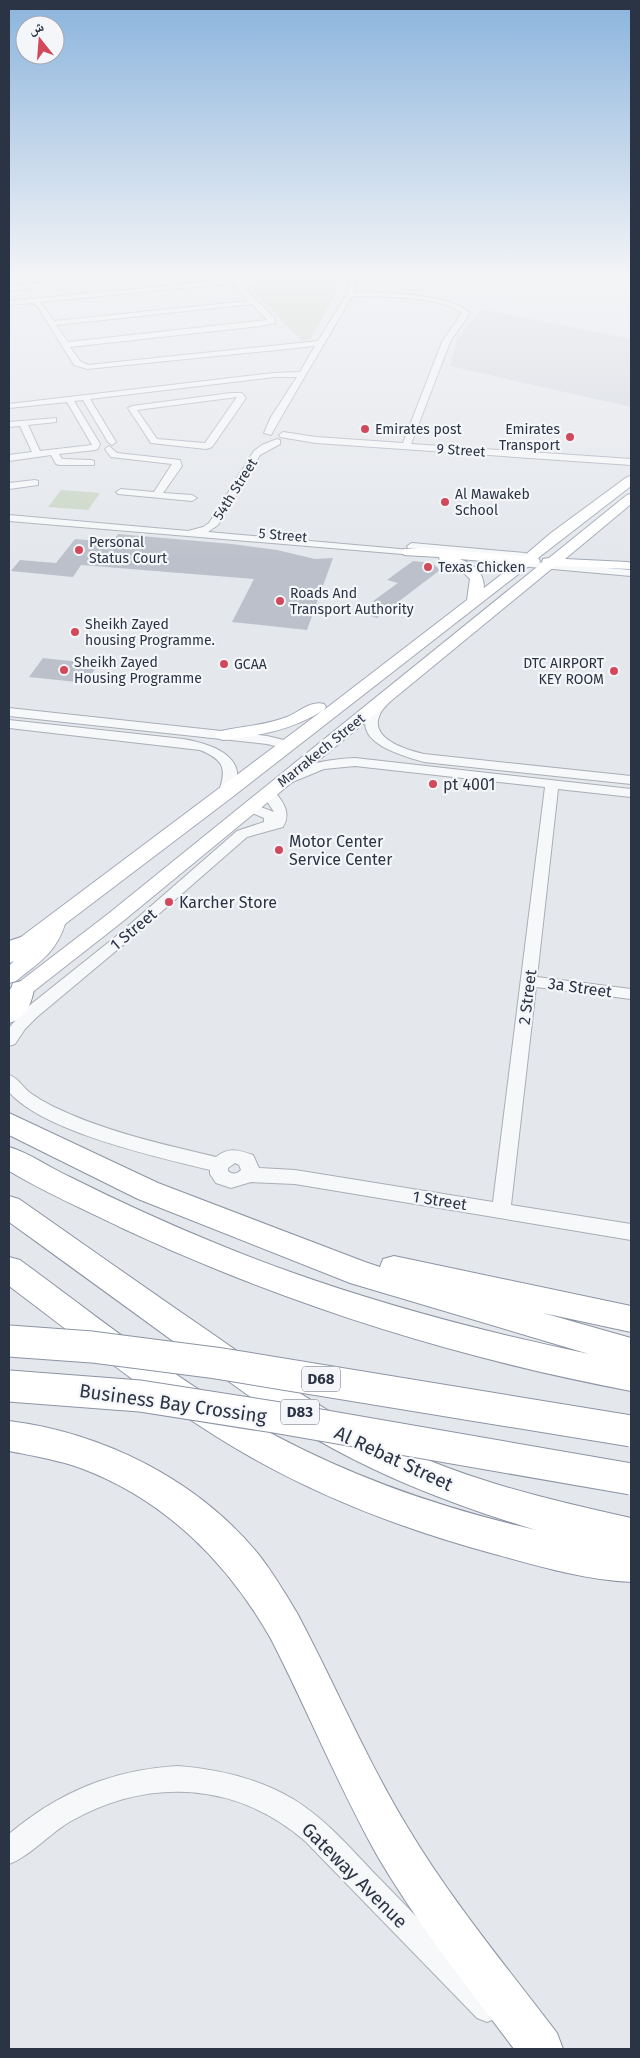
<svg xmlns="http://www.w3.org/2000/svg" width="640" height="2058" font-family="'Fira Sans','Noto Naskh Arabic',sans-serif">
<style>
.built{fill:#d2d6de}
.green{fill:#c9d6c5}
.building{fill:#bbc0ca}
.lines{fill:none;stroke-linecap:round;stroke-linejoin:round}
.minor-casing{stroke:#a9aeb7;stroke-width:2}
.major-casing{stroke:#a3abb8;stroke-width:2}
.highway-casing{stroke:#8b94a3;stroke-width:2}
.minor{fill:#f7f8fa;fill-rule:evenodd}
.major{fill:#fff;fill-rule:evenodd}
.highway{fill:#fff;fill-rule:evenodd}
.highway-bridge-casing{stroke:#8b94a3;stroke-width:33;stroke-linecap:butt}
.highway-bridge{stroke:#fff;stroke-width:31}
.poi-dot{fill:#d1495b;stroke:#f4f6f9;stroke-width:2}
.labels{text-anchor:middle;stroke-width:4.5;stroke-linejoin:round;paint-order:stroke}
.far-poi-label{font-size:14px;fill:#2b3445;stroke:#f4f6f9;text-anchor:start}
.far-street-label{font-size:14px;fill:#2b3445;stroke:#f4f6f9}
.shield{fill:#f4f6f9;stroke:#676e7b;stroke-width:1}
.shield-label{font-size:15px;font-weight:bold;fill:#2b3445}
.poi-label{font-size:16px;fill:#2b3445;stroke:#f4f6f9;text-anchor:start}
.street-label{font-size:16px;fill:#2b3445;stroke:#f4f6f9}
.near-street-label{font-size:19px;fill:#2b3445;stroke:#f4f6f9}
</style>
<rect width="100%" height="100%" fill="#e4e7ec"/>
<path class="built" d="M481,309L631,339V407L450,366L457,340Z"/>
<g class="green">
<path d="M336,274L345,276L311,338L302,341L246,284L247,282Z"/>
<path d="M61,490L100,493L88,510L48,507Z"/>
</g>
<g class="building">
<path d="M118,534L232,544L277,550L315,559L333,558L307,630L232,622L254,579L81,565L73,577L11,571L20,560L56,563L75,539L113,542Z"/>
<path d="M413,561L432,563L440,570L377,618L358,612L398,583L387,580Z"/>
<path d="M43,658L98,664L86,683L29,677Z"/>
</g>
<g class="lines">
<g class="minor-casing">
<g id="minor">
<path d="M40,272H46L52,281L49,285L9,291V287L45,282Z"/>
<path d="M172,272H192L189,274L126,280L123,278L126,276Z"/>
<path d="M314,272H334L331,274L240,283L275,319V323L260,326L70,347L80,361L88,365L318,341L347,294L353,272H359L354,292C382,293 450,293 470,313L450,342L411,444L631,459V465L316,443L280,437L279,435L283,432L316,437L403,443L442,342L462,313C438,295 382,297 352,296C325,343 298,387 271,435L264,433L271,417L297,377H274L90,399L116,442L112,445L108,442L83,400L74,401L100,444L98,449L95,450L59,454L62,459L91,460L94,461V465H59L56,464L51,455L9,461V455L32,452L20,426L9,427V422L56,418V422L28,425L40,451L92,445L67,402L9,408V404L274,373L300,372L315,346L87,369L74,365L38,307L33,303L9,305V301ZM234,283L248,301L54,321L40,302ZM252,304L267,320L68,342L56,325Z"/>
<path d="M231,393H242L246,398L212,447L206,449L151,443L128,408L132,406ZM237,397L205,443L157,439L137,410Z"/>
<path d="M277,439L280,440V444L260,455L218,525L208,532L422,551L426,552V556L9,521V515L188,531L203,527L209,523L254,451L262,445Z"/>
<path d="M109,446L117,453L180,460L182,466L163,493L192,495L197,498L192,501L118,494L116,492L121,489L154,492L172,464L111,457L105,449Z"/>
<path d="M35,480L38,481V485L9,489V483Z"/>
<path d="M412,543L525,553L530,556L525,559L408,548L407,546Z"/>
<path d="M512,560L631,570V576L508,565L507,563Z"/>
<path d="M387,694L393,698C389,703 383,708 380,714C368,739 407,750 424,754L631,776V784L424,762C403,756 349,742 370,710C375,704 380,696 387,694Z"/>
<path d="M9,708L267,736L292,742L294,745L288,749L267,744L9,716Z"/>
<path d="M9,720L183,739C213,744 254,758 230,797H220L218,794C227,770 225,760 200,750L9,728Z"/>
<path d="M355,758L631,789V797L558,789L537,977L631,989V999L536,987L511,1205L631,1224V1240L295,1184L251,1182L231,1188L216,1183L210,1174V1170C157,1157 44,1132 9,1092V1075C18,1078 22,1086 29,1092C36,1097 44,1102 52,1106C103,1131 161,1144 216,1157C229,1147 238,1150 253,1155L259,1168L295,1170L493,1202L545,787L355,766L324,769L290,783L283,779C297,763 335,759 355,758ZM235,1163L239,1165L241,1170C237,1174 233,1175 228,1171V1168Z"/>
<path d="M268,788L273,789C282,801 292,812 283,827L247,837L129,940L37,1017L25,1029L15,1044L9,1046V1028L25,1009L119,934L237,831L264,822V818L245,810L243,807L250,803L274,812L261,792Z"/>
<path d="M177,1766C218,1769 257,1778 293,1799C326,1819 351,1849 377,1876C417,1917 456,1958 497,1998L501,2008L497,2018L487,2022L477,2018L305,1841C237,1782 149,1777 71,1821C50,1833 29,1857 9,1864V1834C59,1792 112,1770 177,1766Z"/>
</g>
</g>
<g class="major-casing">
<g id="major">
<path d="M631,476V486L538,558L540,561L538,564L530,565L231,798L65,924C56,953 38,963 16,981L9,983V966L14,961L9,963V946L322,711C292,730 258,736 223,740L217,738L215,735L217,732C241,726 264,726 287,717C299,712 311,700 324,704L326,707L324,710L467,600L470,579L461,570L440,561L439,557L404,555L402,552L404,549L424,548L524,556L551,533L627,477ZM460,559L515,564L484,588C484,572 474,565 460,559Z"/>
<path d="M631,494V504L565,559L627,562L631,563V569L555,566L122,922L16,1005L9,1007V990L108,914L542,563L543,559L549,558L627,495Z"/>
</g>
</g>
<g class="highway-casing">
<g id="highway">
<path d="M24,936L32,939L36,944L32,949L9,957V941Z"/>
<path d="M22,981L31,983L34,989C31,1005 26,1018 9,1023V994L13,983Z"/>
<path d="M9,1113L158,1183L365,1262L380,1267L383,1259L394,1256L631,1306V1332L543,1313L631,1338V1391C457,1358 285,1304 124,1229C85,1210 46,1193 9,1171V1147C30,1153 50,1168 70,1177C118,1201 166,1223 215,1243C336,1293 461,1327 589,1354L350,1283L138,1199L9,1135Z"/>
<path d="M9,1196L19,1199C85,1245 151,1292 217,1337C274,1377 330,1416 394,1445C469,1481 550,1500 631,1518V1582C586,1580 541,1567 498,1555C400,1529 303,1491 217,1437C144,1391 77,1337 9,1286V1257L20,1260C103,1321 185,1387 276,1436C359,1480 445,1509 536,1530C466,1509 396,1483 332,1448C285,1423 242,1391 199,1360C136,1314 73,1268 9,1222Z"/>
<path d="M9,1421C104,1433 198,1480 259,1555C273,1573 285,1593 297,1613C335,1684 366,1759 408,1828C451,1900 506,1966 557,2033L563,2049H514C467,1986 418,1925 378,1857C338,1786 308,1711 271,1639C228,1563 165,1500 83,1469C59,1460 34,1456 9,1451Z"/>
</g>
</g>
<use href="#minor" class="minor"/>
<use href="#major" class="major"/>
<use href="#highway" class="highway"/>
<g class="highway-bridge-casing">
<g id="highway-bridge">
<path d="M9,1341L92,1347L216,1363L631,1431"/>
<path d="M9,1386L140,1396L274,1417L631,1479"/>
</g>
</g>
<use href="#highway-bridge" class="highway-bridge"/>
</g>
<linearGradient id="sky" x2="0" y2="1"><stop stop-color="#8bb4dd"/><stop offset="0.49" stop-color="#f3f4f6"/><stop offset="1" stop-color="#f3f4f6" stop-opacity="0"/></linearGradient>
<rect width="640" height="560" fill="url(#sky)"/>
<g class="poi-dot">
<circle cx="365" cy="429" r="5"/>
<circle cx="570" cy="437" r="5"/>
<circle cx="445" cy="502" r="5"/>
<circle cx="79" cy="550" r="5"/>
<circle cx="428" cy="567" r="5"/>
<circle cx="280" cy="601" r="5"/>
<circle cx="75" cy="632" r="5"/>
<circle cx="224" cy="664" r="5"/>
<circle cx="64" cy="670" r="5"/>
<circle cx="614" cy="671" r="5"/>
<circle cx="433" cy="784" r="5"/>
<circle cx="279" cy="850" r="5"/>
<circle cx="169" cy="902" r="5"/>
</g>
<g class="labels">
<g class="far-poi-label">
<text x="375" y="434">Emirates post</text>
<text x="560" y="434" text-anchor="end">Emirates<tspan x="560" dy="16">Transport</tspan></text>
<text x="455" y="499">Al Mawakeb<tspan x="455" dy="16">School</tspan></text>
<text x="89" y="547">Personal<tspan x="89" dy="16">Status Court</tspan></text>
<text x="438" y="572">Texas Chicken</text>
<text x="290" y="598">Roads And<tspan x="290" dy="16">Transport Authority</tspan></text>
<text x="85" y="629">Sheikh Zayed<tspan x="85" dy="16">housing Programme.</tspan></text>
<text x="74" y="667">Sheikh Zayed<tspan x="74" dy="16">Housing Programme</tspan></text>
<text x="604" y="668" text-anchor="end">DTC AIRPORT<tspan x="604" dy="16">KEY ROOM</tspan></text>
<text x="234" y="669">GCAA</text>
</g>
<g class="far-street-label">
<text transform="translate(461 450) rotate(4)" y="5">9 Street</text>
<text transform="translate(235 489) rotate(-58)" y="5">54th Street</text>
<text transform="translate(283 535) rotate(5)" y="5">5 Street</text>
<text transform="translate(321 750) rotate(-39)" y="5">Marrakech Street</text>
</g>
<g class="shield">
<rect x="302" y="1366.5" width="38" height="25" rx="4"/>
<rect x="281" y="1399.5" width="38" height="25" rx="4"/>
</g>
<g class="shield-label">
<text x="321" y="1384">D68</text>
<text x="300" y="1417">D83</text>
</g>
<g class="poi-label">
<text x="443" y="790">pt 4001</text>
<text x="289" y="847">Motor Center<tspan x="289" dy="18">Service Center</tspan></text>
<text x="179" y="908">Karcher Store</text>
</g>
<g class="street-label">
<text transform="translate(133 929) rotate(-40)" y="6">1 Street</text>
<text transform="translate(580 987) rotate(8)" y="6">3a Street</text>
<text transform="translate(527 997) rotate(-83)" y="6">2 Street</text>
<text transform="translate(440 1200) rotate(9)" y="6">1 Street</text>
</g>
<g class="near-street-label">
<text transform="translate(173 1403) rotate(8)" y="7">Business Bay Crossing</text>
<text transform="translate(394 1458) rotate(25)" y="7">Al Rebat Street</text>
<text transform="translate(355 1875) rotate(45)" y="7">Gateway Avenue</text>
</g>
</g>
<rect width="640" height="2058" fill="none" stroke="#2b3445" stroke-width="20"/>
<g transform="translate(40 40) rotate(343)"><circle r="24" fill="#f4f6f9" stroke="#a4a8b1"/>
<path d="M0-4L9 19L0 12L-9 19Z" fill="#d1495b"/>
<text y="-8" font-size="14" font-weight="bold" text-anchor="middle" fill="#2b3445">ش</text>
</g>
</svg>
